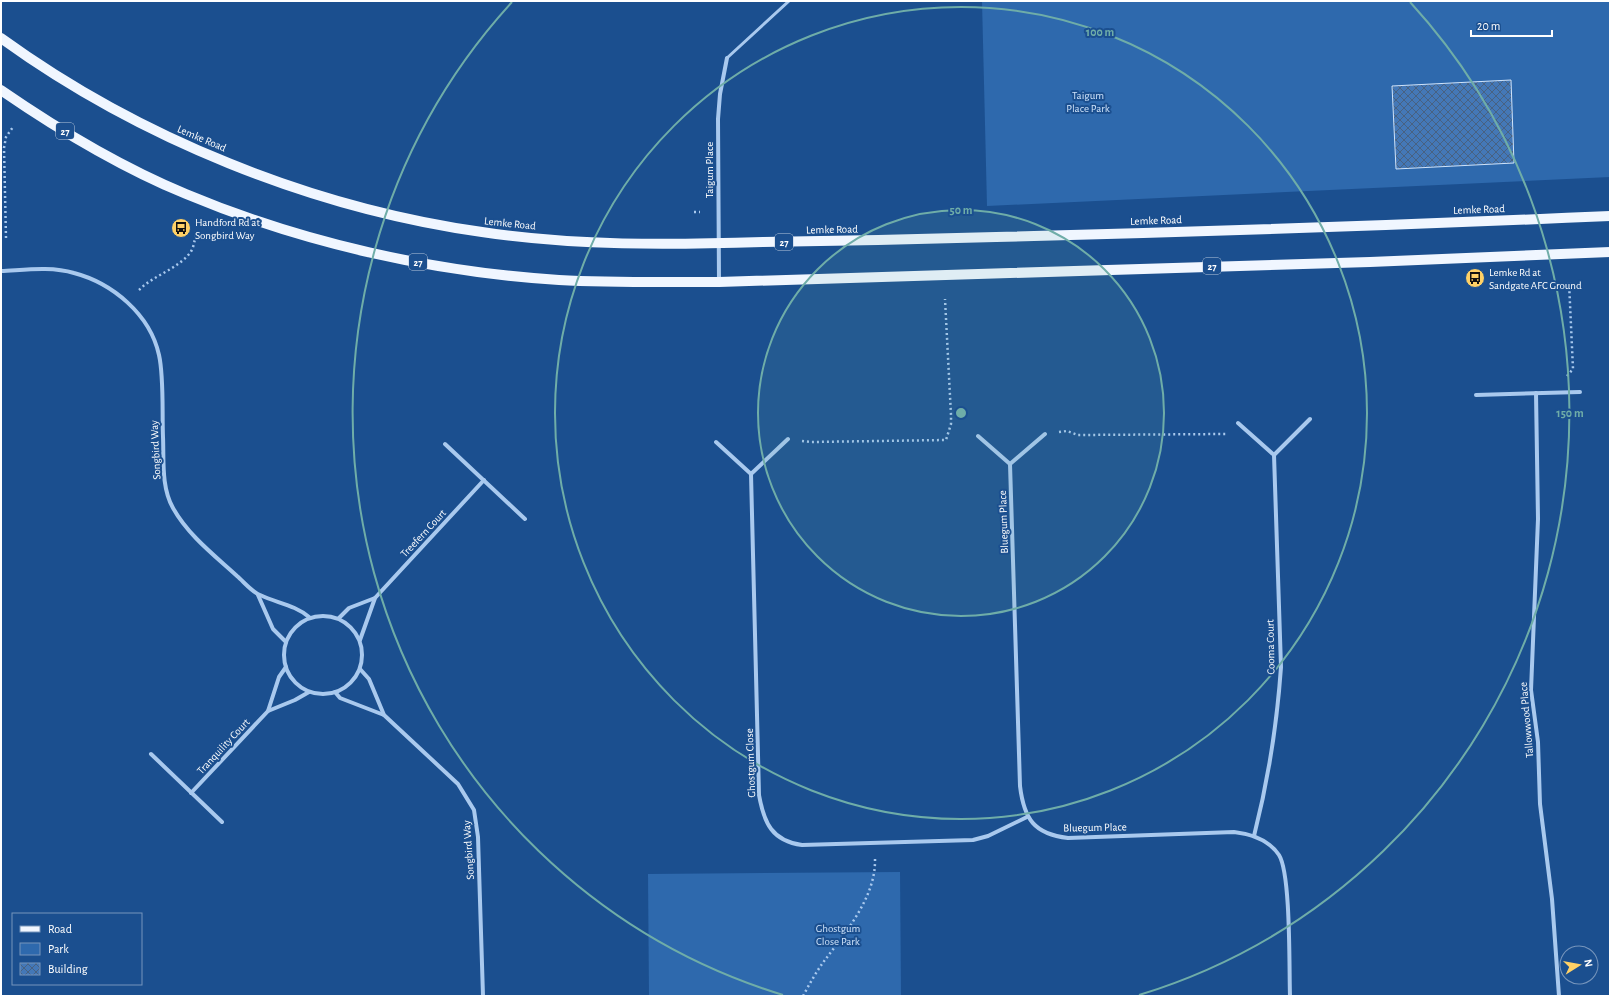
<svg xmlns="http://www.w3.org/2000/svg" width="1611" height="997" font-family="'Alegreya Sans',sans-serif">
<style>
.park{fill:#2e69ad}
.building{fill:url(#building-cross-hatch);stroke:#cfe3fa}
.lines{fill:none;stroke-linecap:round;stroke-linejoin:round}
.path{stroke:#a9c9ee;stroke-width:2.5;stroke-dasharray:2 3;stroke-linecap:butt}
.service{stroke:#a9c9ee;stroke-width:3}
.minor{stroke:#a9c9ee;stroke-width:4}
.primary{stroke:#f0f6ff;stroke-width:10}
.ring{fill:none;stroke:#6fada8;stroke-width:2}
.labels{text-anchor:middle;stroke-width:4;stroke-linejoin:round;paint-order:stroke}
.shield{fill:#1b4f8f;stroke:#bbcadd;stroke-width:1}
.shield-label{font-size:10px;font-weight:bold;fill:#fff}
.park-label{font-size:11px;fill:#cfe3fa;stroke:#1b4f8f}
.street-label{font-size:11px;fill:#fff;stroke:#1b4f8f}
.poi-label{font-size:11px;fill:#fff;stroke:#1b4f8f;text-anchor:start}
.centre{fill:#6fada8;stroke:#1b4f8f;stroke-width:2}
.ring-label{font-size:12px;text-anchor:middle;font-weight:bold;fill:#6fada8;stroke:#1b4f8f;stroke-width:4;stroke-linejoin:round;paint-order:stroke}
</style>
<defs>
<pattern id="building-cross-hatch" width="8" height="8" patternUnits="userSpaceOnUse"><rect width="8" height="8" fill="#4478b7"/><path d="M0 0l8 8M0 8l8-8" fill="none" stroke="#486282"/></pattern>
</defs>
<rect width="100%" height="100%" fill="#1b4f8f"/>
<g class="park">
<path d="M982,1H1610V177L987,206Z"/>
<path d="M900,872L901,996H649L648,874Z"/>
</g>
<path class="building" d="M1511,80L1514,163L1396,169L1392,86Z"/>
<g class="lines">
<g class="path">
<path d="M694,212H700"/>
<path d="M6,238L4,148L6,137L13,127"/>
<path d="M139,290C154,275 176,270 190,253C194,248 195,238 196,232"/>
<path d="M1567,376L1573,369L1569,282"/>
<path d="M1059,432L1067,431L1078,435L1226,434"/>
<path d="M802,441L811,442L946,440L951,424V415L945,299"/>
<path d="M803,996C809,985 815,974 822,964C844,934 876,898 875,859"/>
</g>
<path class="service" d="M727,58L789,1"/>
<g class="minor">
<path d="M1,271C24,270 51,266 74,273C112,283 150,314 159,355C164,377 162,413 163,437C164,459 161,487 173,508C188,535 214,555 237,576C244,582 252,592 260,595C277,603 295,605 309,617"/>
<path d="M719,281L718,119L720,94L727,58"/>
<path d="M1536,393L1538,519L1531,690L1538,742L1540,804L1552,899L1559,996"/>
<path d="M1476,395L1580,392"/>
<path d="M1238,423L1274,455L1310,419"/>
<path d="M978,436L1010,464L1045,434"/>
<path d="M716,442L751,474L788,439"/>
<path d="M445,444L525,519"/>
<path d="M1010,464L1020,786C1024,819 1034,834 1068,838L1234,832C1251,834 1269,840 1279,855C1291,874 1289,969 1290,996"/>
<path d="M751,474L759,795C764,823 772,841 802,845L973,840L988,836L1027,817"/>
<path d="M258,595L273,629L286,642"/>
<circle cx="323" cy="655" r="39"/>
<path d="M339,618L349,608L375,598"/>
<path d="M360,640L375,598L484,480"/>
<path d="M360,669L369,679L384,715L458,784L474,810L478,837L483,996"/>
<path d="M335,692L340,698L384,715"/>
<path d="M268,711L279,677L286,667"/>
<path d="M151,754L222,822"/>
<path d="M191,793L268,711L295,700L309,692"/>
<path d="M1254,836C1268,781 1277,724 1281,667L1274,455"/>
</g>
<g class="primary">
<path d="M1,38C139,138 312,208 482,232C574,246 670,245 763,242C841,241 918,239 996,237C1201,232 1405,225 1610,216"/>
<path d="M1,90C59,130 121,167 186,194C303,243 433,272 559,280C612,283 666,282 719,282L1370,262L1610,252"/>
</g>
</g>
<circle cx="961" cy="413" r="203" fill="#6fada8" fill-opacity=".12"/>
<g class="ring">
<circle cx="961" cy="413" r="203"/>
<circle cx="961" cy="413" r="406"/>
<path d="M783 995A609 609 0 0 1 512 2M1410 2A609 609 0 0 1 1139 995"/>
</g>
<defs>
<g id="bus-disc" transform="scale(1)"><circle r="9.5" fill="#ffd166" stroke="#1b4f8f"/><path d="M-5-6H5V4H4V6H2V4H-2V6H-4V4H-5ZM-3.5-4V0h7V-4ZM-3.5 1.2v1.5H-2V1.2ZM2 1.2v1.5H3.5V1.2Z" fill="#111"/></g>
</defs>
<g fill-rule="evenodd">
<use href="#bus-disc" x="181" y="228"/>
<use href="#bus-disc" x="1475" y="278"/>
</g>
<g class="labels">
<g class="shield">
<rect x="56" y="123" width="18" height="16" rx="3"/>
<rect x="775" y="234" width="18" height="16" rx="3"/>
<rect x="409" y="254" width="18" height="16" rx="3"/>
<rect x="1203" y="258" width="18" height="16" rx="3"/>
</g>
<g class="shield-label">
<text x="65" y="135">27</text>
<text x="784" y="246">27</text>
<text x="418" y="266">27</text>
<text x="1212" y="270">27</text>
</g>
<g class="park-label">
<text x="1088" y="99">Taigum<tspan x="1088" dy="13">Place Park</tspan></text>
<text x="838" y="932">Ghostgum<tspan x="838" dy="13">Close Park</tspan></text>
</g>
<g class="street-label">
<text transform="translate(202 138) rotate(23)" y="4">Lemke Road</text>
<text transform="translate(709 170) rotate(-90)" y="4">Taigum Place</text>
<text transform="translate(1479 209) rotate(-2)" y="4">Lemke Road</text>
<text transform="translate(1156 220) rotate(-2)" y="4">Lemke Road</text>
<text transform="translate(510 223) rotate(6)" y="4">Lemke Road</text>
<text transform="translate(832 229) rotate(-1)" y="4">Lemke Road</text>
<text transform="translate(155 450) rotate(-93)" y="4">Songbird Way</text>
<text transform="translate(1003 522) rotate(-92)" y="4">Bluegum Place</text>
<text transform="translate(423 533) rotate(-47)" y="4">Treefern Court</text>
<text transform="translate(1270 647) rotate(-91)" y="4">Cooma Court</text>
<text transform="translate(1526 720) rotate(-95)" y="4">Tallowwood Place</text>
<text transform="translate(223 746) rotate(-47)" y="4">Tranquility Court</text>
<text transform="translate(750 763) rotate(-92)" y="4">Ghostgum Close</text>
<text transform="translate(1095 827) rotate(-1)" y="4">Bluegum Place</text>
<text transform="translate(468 850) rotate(-94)" y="4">Songbird Way</text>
</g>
<g class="poi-label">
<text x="195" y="226">Handford Rd at<tspan x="195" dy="13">Songbird Way</tspan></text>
<text x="1489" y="276">Lemke Rd at<tspan x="1489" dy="13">Sandgate AFC Ground</tspan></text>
</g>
</g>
<circle cx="961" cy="413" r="6" class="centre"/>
<g class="ring-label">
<text x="1100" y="36">100 m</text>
<text x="961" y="214">50 m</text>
<text x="1570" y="417">150 m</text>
</g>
<rect width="1611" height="997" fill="none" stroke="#ffffff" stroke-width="4"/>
<rect x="12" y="913" width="130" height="72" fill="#1b4f8f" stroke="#7695bc"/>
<rect x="20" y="926" width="20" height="6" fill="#f0f6ff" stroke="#7695bc"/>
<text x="48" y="933" font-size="12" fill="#ffffff">Road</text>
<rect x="20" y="943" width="20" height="12" fill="#2e69ad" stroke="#7695bc"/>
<text x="48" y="953" font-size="12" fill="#ffffff">Park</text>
<rect x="20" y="963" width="20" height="12" fill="url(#building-cross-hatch)" stroke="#7695bc"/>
<text x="48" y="973" font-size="12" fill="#ffffff">Building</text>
<g transform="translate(1579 965) rotate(79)"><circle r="19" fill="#1b4f8f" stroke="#7695bc"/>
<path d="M0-3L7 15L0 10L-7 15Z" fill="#ffd166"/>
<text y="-6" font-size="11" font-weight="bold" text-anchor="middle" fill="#ffffff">N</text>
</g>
<path d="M1471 30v6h81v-6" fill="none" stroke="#ffffff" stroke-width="2"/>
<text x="1477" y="30" font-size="12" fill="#ffffff" stroke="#1b4f8f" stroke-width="3" paint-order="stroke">20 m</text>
</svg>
